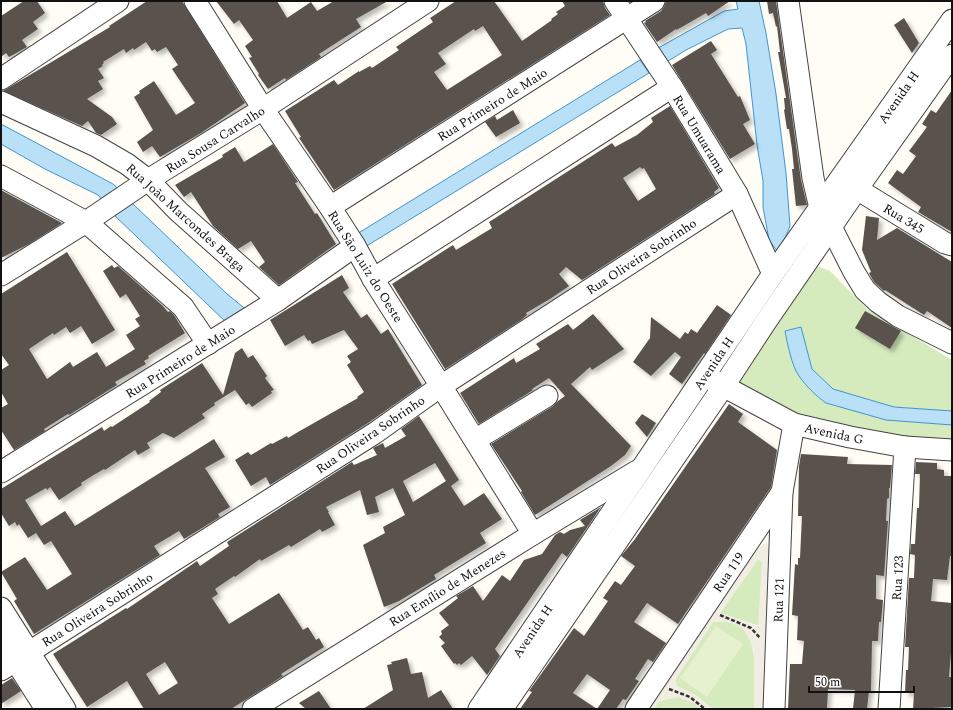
<svg xmlns="http://www.w3.org/2000/svg" width="953" height="710" font-family="Spectral,serif">
<style>
.park{fill:#d5ebbd}
.pitch{fill:#e6f2cf}
.plaza{fill:#f1ede2;fill-rule:evenodd}
.water{fill:#b9e0f7;stroke:#3f96cf}
.building{fill:#5a524d;fill-rule:evenodd;filter:url(#shadow)}
.lines{fill:none;stroke-linecap:round;stroke-linejoin:round}
.minor-casing{stroke:#444;stroke-width:23}
.path{stroke:#333;stroke-width:2.5;stroke-dasharray:4 2;stroke-linecap:butt}
.minor{stroke:#fff;stroke-width:21}
.labels{text-anchor:middle;stroke-width:4;stroke-linejoin:round;paint-order:stroke}
.street-label{font-size:13px;fill:#111;stroke:#fff}
</style>
<defs>
<filter id="shadow"><feDropShadow dx="3.5" dy="3.5" stdDeviation="2" flood-color="#0004"/></filter>
</defs>
<rect width="100%" height="100%" fill="#fffdf5"/>
<g class="park">
<path d="M812,264L830,271L867,309L952,360V441L880,436L792,417L734,380Z"/>
<path d="M758,559L762,562L759,626L720,613Z"/>
<path d="M725,621C730,623 739,624 742,628C760,643 754,687 754,709H713L695,695L677,686L675,680L713,622Z"/>
<path d="M678,697L695,703L701,709H654L659,701Z"/>
</g>
<path class="pitch" d="M716,626L743,644L707,697L680,678Z"/>
<path class="plaza" d="M766,542L771,551L763,709H754V651L750,640L742,627L725,621L713,622L675,680L677,686L695,695L713,709H701L695,703L678,697L659,701L654,709H646L758,548ZM758,560L762,562L758,626L720,613Z"/>
<g class="water">
<path d="M736,1H759L766,33L776,94L786,173L790,226L786,236L777,251L769,240L763,207V181L757,145L746,44L742,28L728,29L686,50L660,66L651,52L724,11L738,9Z"/>
<path d="M640,60L649,73L360,250L352,237Z"/>
<path d="M1,124L113,184L124,194L106,205L98,195L45,169L1,144Z"/>
<path d="M132,203L226,293L249,312L229,325L113,214Z"/>
<path d="M801,327L812,369L833,389L894,407L952,411V425L886,420L826,403C816,396 806,386 799,376C792,367 787,342 785,331Z"/>
</g>
<g class="building">
<path d="M24,1H37L45,13L33,22L38,29L22,40L27,47L9,57L6,53L1,57V16Z"/>
<path d="M147,1H182L245,103L201,133L160,157L152,146L143,152L137,142L153,130L134,97L140,93L139,91L154,81L176,115L195,103L172,69L178,65L166,47L157,52L155,49L152,51L146,42L134,50L133,48L126,53L124,49L103,62L104,63L102,65L103,66L98,69L104,78L98,81L103,89L87,99L112,117L117,124L101,135L96,133L88,121L82,126L3,91L110,27L109,26Z"/>
<path d="M216,1H277L287,18L311,2L317,11L334,1H388L356,19L361,27L319,54L321,57L286,80L285,78L268,89L258,75L259,74L249,58L252,57L245,46L253,40L239,20L234,24Z"/>
<path d="M456,1H494L522,41L552,20L551,19L558,14L556,12L565,6L562,1H603L605,8L610,15L334,190L299,138L301,137L285,111L334,80L338,85L359,71V72L370,66L372,68L399,50L396,47L433,22L430,18ZM483,26L502,55L447,90L434,72L446,64L438,53L474,29L475,31Z"/>
<path d="M666,1H730L708,16L706,13L682,27L676,30V29L657,42L644,23L646,22L645,21L661,11L664,7Z"/>
<path d="M767,1H776L801,180L807,205L796,206L792,169H794L792,149L789,129H787L784,110L785,109L784,98H786L778,52H780L777,26L776,27L773,13L769,14Z"/>
<path d="M904,18L919,43L912,53L894,25Z"/>
<path d="M711,41L717,50L711,54L738,97L740,96L750,120L743,124L755,144L730,159L672,65Z"/>
<path d="M952,90V232L918,212L921,207L888,183L897,170L903,174L916,156L909,151L927,127L922,124L931,110L936,113Z"/>
<path d="M670,106L719,188L714,192L715,194L582,280L566,267L559,274L569,286L550,299L526,313L527,315L521,320L445,369L392,284L453,245L456,250L492,228L489,222L612,143L615,147L637,135L653,122L651,118ZM640,167L642,169L644,168L656,189L638,201L623,178Z"/>
<path d="M513,110L520,123L496,137L485,122L495,116L497,120Z"/>
<path d="M273,144L298,182L295,183L315,214L317,213L336,244L279,285L259,267L265,262L251,241L238,249L213,226L191,192L184,197L175,185L223,157L222,155L235,147L244,162Z"/>
<path d="M1,190L62,223L29,244L1,258Z"/>
<path d="M866,216L879,218L877,240L897,228L952,262V328L927,311L924,315L885,290L884,291L874,282L869,273L871,272L862,250Z"/>
<path d="M67,252L115,330L92,344L81,326L70,333L66,327L54,335L53,333L29,349L47,379L70,362L73,367L97,352L106,367L135,349L126,335L140,326L135,319L140,316L126,294L120,298L103,271L112,265L114,268L118,266L163,306L168,312L170,311L174,315L185,333L148,356L149,358L144,361L146,364L115,382L117,385L69,415L68,414L44,429L45,431L14,450L1,430V408L8,404L1,392V370L9,365L1,354V294Z"/>
<path d="M342,275L349,288L343,292L361,318L367,314L381,334L388,329L422,385L368,423L270,485L266,477L251,486L235,460L248,452L251,455L271,443L272,444L287,436L288,438L298,432L358,398L357,397L364,392L347,365L351,362L347,356L358,349L344,330L312,344L310,340L308,341L304,335L285,346L270,320Z"/>
<path d="M717,305L731,315L705,354L704,353L682,384L669,374L681,357L675,352L651,376L633,362L650,338L651,317L680,339L685,332L688,334L691,329L697,333Z"/>
<path d="M865,311L901,331L890,349L855,328Z"/>
<path d="M593,314L624,349L592,370L590,367L571,384L631,446L625,455L611,466L535,515L521,492L522,491L491,444L553,406L558,401L565,396L549,378L532,389L533,390L479,424L460,393L514,358L516,363L540,349L536,344L568,324L573,330Z"/>
<path d="M242,348L248,358L253,355L267,376L265,378L274,390L271,391L272,393L252,407L249,403L246,405L235,390L214,403L215,405L202,414L205,418L174,438L163,433L147,443L150,448L138,455L135,450L105,470L104,469L92,476L81,483L82,485L59,500L50,487L47,490L46,488L25,500L41,526L65,511L75,526L214,439L225,457L205,468L230,507L218,514L220,517L184,539L179,531L154,546L160,555L34,634L14,601L17,599L1,572L25,557L47,590L72,574L51,541L44,545L36,533L28,538L19,524L17,526L15,522L9,526L1,513V489L102,427L104,431L111,426L112,427L150,402L149,401L161,392L160,390L202,363L223,395L235,353Z"/>
<path d="M729,404L743,414L738,422L777,450L771,487L678,624L647,603L634,622L666,643L653,662L648,659L635,679L639,681L626,700L623,699L616,709H597L610,690L587,674L573,693L597,709H520L532,692L529,691L574,628L584,636L608,601L603,598L615,581L621,585L635,566L621,556L635,539Z"/>
<path d="M642,414L656,423L647,437L635,423Z"/>
<path d="M419,416L459,480L451,486L464,506L484,493L502,519L480,533L486,543L434,575L436,579L399,601L384,607L363,545L385,533L383,527L405,515L393,488L375,497L379,512L367,515L360,490L326,507L329,512H328L335,525L322,532L320,529L291,547L289,545L261,561L260,559L235,577L234,576L215,589L218,594L212,598L229,624L279,593L303,630L308,627L316,640L319,638L324,647L281,674L283,676L231,709H144L127,681L87,707L53,654L126,608L127,609L197,561L200,566L229,546L227,542L352,462L354,465L377,455L373,448L383,443L385,448L406,436L401,429ZM435,463L446,481L413,502L403,481ZM165,662L178,683L159,695L146,674Z"/>
<path d="M801,454L848,457L847,464L892,465L890,488H889V498L887,499L886,521H888L884,576L876,575V599L883,600L881,622H879L878,641H872L871,691H869L867,709H853L855,690L828,689L827,709H788L790,664H802L804,641L797,640L798,616L792,615L795,564L798,565V558H800L802,516H798L799,466Z"/>
<path d="M916,462L937,463V469L944,470V476H952V556H950L947,580L933,579L931,601L952,603V654L951,653L949,677H952V707L913,709L914,693H905L906,670H908L909,647H905L909,578H914L915,555L910,554L911,544H915L917,508H919L920,474H915Z"/>
<path d="M601,507L567,557L562,553L495,649L500,656L487,675L472,656L461,665L459,663L457,665L455,663L454,664L441,646L445,643L439,637L442,634L441,631L449,625L439,613L458,598L456,596L473,586L483,601L502,575L510,581L524,560L542,554L555,535L560,532L564,534L570,530L585,526L580,520Z"/>
<path d="M407,658L411,674L422,672L428,698L441,690L453,709H363L393,690L387,665L392,664L391,662Z"/>
<path d="M12,678L21,691L1,704V685Z"/>
<path d="M319,691L331,709H306L299,703Z"/>
</g>
<g class="lines">
<g class="minor-casing">
<g id="minor">
<path d="M195,1L263,109L330,207L355,246L373,279L441,386L533,534"/>
<path d="M615,1L672,87L737,194L773,274"/>
<path d="M788,1L813,178L820,208L831,227L854,272L865,290L878,302L898,316L952,343"/>
<path d="M1,79L118,1"/>
<path d="M1,102L96,146L127,164L148,180L178,211L278,300"/>
<path d="M1,176L86,222L183,307L208,344"/>
<path d="M857,189L945,243L952,245"/>
<path d="M330,207L654,1"/>
<path d="M1,275L86,222L148,180L263,109L428,1"/>
<path d="M373,279L672,87"/>
<path d="M712,380L794,424L850,437L905,447L952,450"/>
<path d="M475,440L547,396"/>
<path d="M1,472L278,300L355,246"/>
<path d="M1,608L65,709"/>
<path d="M1,638L46,709"/>
<path d="M1,670L375,433L441,386L737,194"/>
<path d="M253,709L533,534L637,471"/>
<path d="M479,709L773,274L952,20"/>
<path d="M502,709L723,387L765,323L857,189L952,55"/>
<path d="M636,709L782,492L794,424"/>
<path d="M774,709L782,492"/>
<path d="M889,709L905,447"/>
</g>
</g>
<g class="path">
<path d="M720,615L751,628L760,638"/>
<path d="M669,689L690,697L705,709"/>
</g>
<use href="#minor" class="minor"/>
</g>
<g class="labels">
<g class="street-label">
<text transform="translate(898 97) rotate(-55)" y="5">Avenida H</text>
<text transform="translate(492 104) rotate(-32)" y="5">Rua Primeiro de Maio</text>
<text transform="translate(700 134) rotate(59)" y="5">Rua Umuarama</text>
<text transform="translate(215 139) rotate(-32)" y="5">Rua Sousa Carvalho</text>
<text transform="translate(186 217) rotate(42)" y="5">Rua João Marcondes Braga</text>
<text transform="translate(904 218) rotate(31)" y="5">Rua 345</text>
<text transform="translate(641 256) rotate(-33)" y="5">Rua Oliveira Sobrinho</text>
<text transform="translate(366 266) rotate(58)" y="5">Rua São Luiz do Oeste</text>
<text transform="translate(180 361) rotate(-32)" y="5">Rua Primeiro de Maio</text>
<text transform="translate(713 363) rotate(-56)" y="5">Avenida H</text>
<text transform="translate(834 433) rotate(12)" y="5">Avenida G</text>
<text transform="translate(370 434) rotate(-34)" y="5">Rua Oliveira Sobrinho</text>
<text transform="translate(728 572) rotate(-56)" y="5">Rua 119</text>
<text transform="translate(897 578) rotate(-87)" y="5">Rua 123</text>
<text transform="translate(447 587) rotate(-32)" y="5">Rua Emílio de Menezes</text>
<text transform="translate(778 600) rotate(-88)" y="5">Rua 121</text>
<text transform="translate(97 609) rotate(-32)" y="5">Rua Oliveira Sobrinho</text>
<text transform="translate(532 631) rotate(-56)" y="5">Avenida H</text>
</g>
</g>
<rect width="953" height="710" fill="none" stroke="#111111" stroke-width="4"/>
<path d="M809 686v6h105v-6" fill="none" stroke="#111111" stroke-width="2"/>
<text x="815" y="686" font-size="12" fill="#111111" stroke="#ffffff" stroke-width="3" paint-order="stroke">50 m</text>
</svg>
